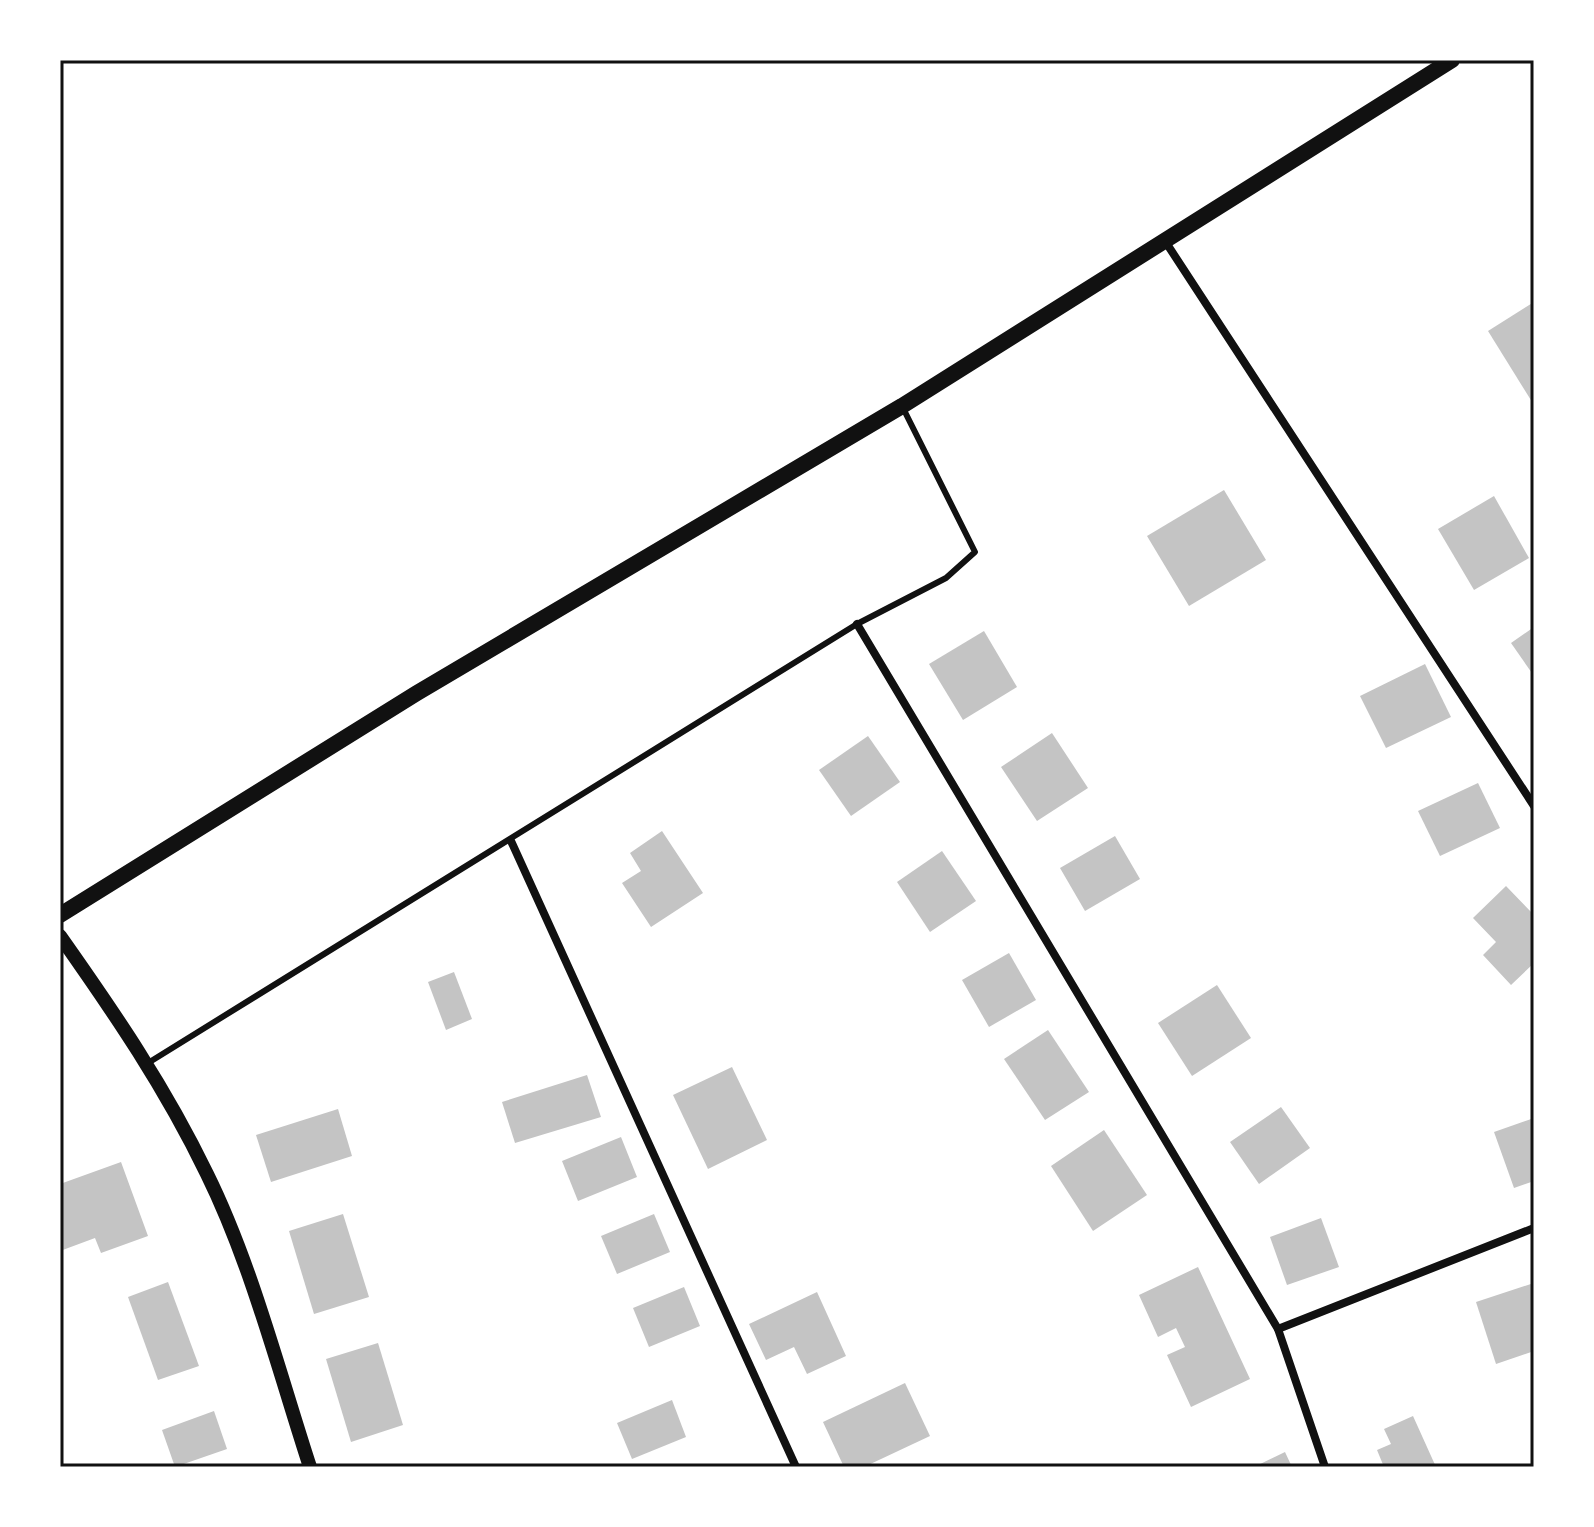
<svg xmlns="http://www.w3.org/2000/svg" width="1594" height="1527" font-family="'PT Serif',serif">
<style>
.building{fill:#c4c4c4}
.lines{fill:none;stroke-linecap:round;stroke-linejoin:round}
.service{stroke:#111;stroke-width:6}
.minor{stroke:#111;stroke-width:8}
.tertiary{stroke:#111;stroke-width:14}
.secondary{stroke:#111;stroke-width:16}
.neatline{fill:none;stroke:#111;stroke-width:3}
</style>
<rect width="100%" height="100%" fill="#fff"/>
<g class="building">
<path d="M1534,302V405L1488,331Z"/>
<path d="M1224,490L1266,560L1189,606L1147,536Z"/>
<path d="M1494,496L1529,558L1474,590L1438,529Z"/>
<path d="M1534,627V676L1511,643Z"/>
<path d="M984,631L1017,687L963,720L929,664Z"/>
<path d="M1425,664L1451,717L1386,748L1360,696Z"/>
<path d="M1052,733L1088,788L1037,821L1001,767Z"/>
<path d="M868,736L900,782L851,816L819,770Z"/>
<path d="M1478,783L1500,828L1440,856L1418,811Z"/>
<path d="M662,831L703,893L651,927L622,883L641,871L630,853Z"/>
<path d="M1115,836L1140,879L1085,911L1060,868Z"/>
<path d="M942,851L976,901L930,932L897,882Z"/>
<path d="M1506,886L1534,915V963L1511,985L1483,955L1496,942L1473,918Z"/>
<path d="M1009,953L1036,1000L989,1027L962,980Z"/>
<path d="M454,972L472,1019L446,1030L428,982Z"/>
<path d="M1217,985L1251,1038L1192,1076L1158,1023Z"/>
<path d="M1048,1030L1089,1092L1045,1120L1004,1059Z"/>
<path d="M732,1067L767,1140L708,1169L673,1095Z"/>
<path d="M587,1075L601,1117L515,1143L502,1102Z"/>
<path d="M1281,1107L1310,1148L1259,1184L1230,1142Z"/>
<path d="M338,1109L352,1156L271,1182L256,1135Z"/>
<path d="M1534,1118V1181L1514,1188L1494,1132Z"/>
<path d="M1104,1130L1147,1195L1093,1231L1051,1166Z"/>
<path d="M621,1137L637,1177L578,1201L562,1161Z"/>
<path d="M121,1162L148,1236L101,1253L95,1238L60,1251V1184Z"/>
<path d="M343,1214L369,1297L314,1314L289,1231Z"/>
<path d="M654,1214L670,1252L617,1274L601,1236Z"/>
<path d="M1321,1218L1339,1267L1287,1285L1270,1237Z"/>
<path d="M1198,1267L1250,1379L1191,1407L1167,1355L1185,1347L1176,1328L1158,1337L1139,1295Z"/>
<path d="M168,1282L199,1366L158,1380L128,1297Z"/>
<path d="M1534,1283V1351L1496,1364L1476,1302Z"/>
<path d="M684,1287L700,1326L649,1347L633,1308Z"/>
<path d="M817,1292L846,1356L807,1374L794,1347L766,1360L749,1324Z"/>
<path d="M378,1343L403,1425L351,1442L326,1359Z"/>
<path d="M905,1383L930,1436L864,1467H844L823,1422Z"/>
<path d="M672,1400L686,1437L632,1459L617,1423Z"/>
<path d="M214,1411L227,1449L175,1467L162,1430Z"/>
<path d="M1413,1416L1436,1467H1384L1377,1450L1391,1444L1384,1429Z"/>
<path d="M1285,1452L1292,1467H1254Z"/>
</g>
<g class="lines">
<path class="service" d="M148,1063L857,624L946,578L975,552L902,406"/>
<g class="minor">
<path d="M1165,241L1534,806"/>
<path d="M857,624L1278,1329L1325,1467"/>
<path d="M511,841L796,1467"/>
<path d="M1278,1329L1534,1228"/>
</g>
<path class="tertiary" d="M60,936C115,1014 165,1087 207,1174C251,1263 279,1372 310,1467"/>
<path class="secondary" d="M60,915L417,693L902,406L1452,60"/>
</g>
<rect width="1594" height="1527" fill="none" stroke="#ffffff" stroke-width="124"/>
<rect x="62" y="62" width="1470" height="1403" class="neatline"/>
</svg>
